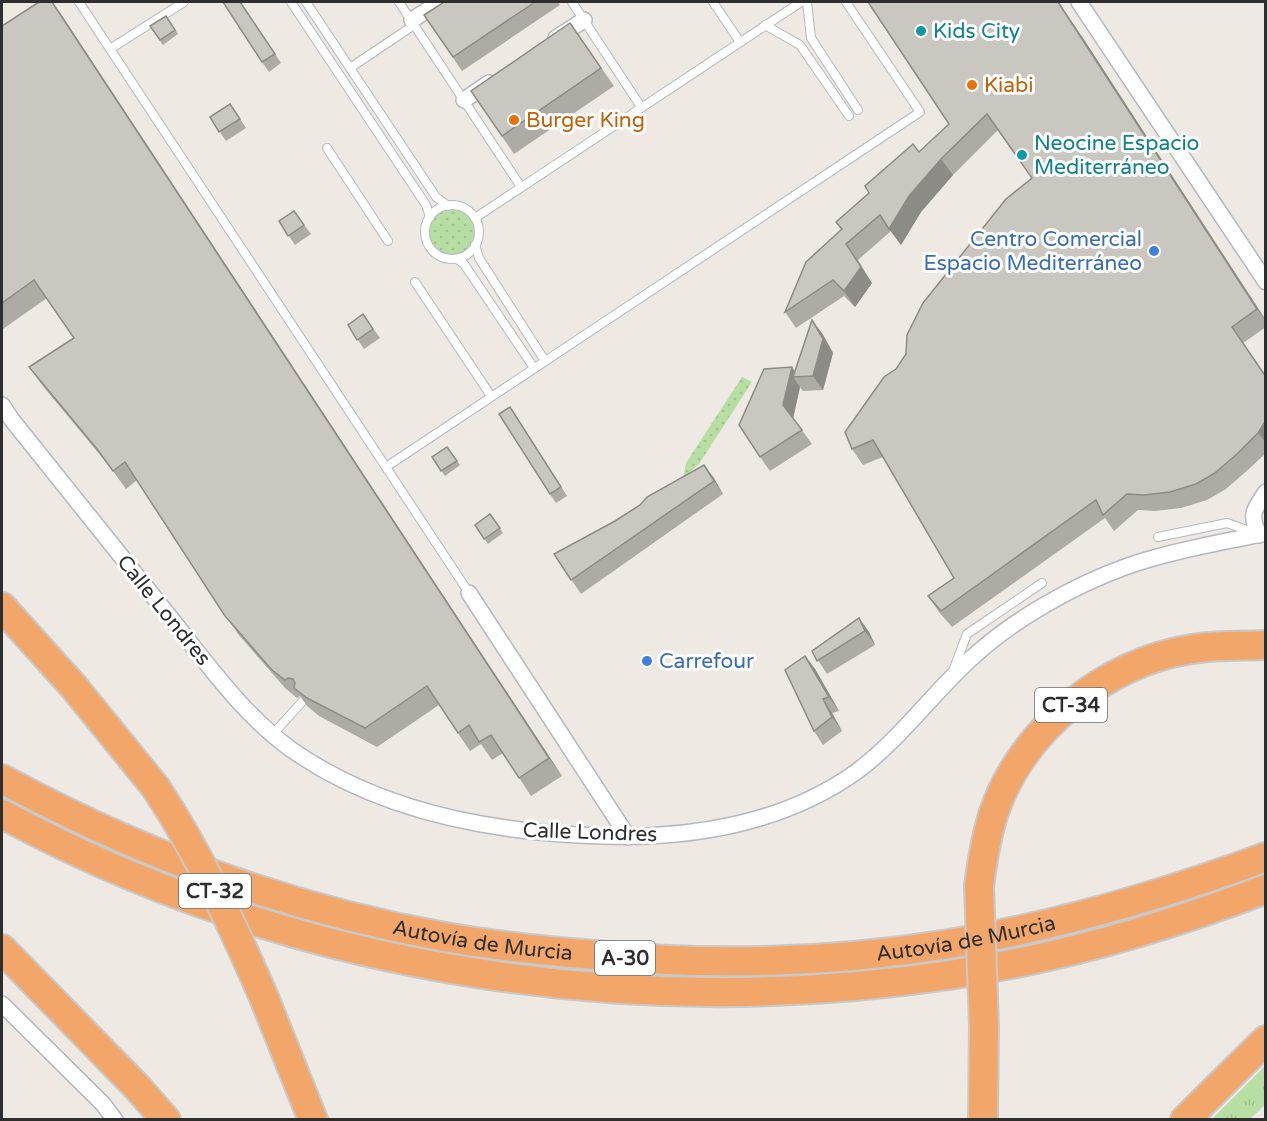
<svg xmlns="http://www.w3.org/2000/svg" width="1267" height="1121" font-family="'Varela Round',sans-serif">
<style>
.grass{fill:url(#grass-tufts)}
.park{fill:url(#park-dots)}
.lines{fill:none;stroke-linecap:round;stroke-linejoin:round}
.service-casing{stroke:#b5b8c0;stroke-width:10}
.minor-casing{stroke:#b5b8c0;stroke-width:18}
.motorway-casing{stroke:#c9c9c9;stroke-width:32}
.service{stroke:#fff;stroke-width:8}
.minor{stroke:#fff;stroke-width:15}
.motorway{stroke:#f2a669;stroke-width:28}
.motorway-bridge-casing{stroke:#c9c9c9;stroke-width:32;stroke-linecap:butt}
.motorway-bridge{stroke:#f2a669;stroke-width:28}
.wall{fill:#aeaba5}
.shaded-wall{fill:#8d8b86}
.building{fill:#cac7c0;stroke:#8d8b86;stroke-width:1.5}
.culture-dot{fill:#0f9aa8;stroke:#fff;stroke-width:2}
.food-dot{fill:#e8710a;stroke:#fff;stroke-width:2}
.shop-dot{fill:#3f7fe0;stroke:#fff;stroke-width:2}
.labels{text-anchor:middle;stroke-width:6;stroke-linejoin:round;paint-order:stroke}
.shield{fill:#fff;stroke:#6d6d6d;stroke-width:1.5}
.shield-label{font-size:20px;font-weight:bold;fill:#2e2e2e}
.culture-label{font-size:21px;fill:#0d838f;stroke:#fff;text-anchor:start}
.food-label{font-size:21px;fill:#c56008;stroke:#fff;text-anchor:start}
.shop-label{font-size:21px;fill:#366cbe;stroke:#fff;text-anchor:end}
.street-label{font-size:21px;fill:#2e2e2e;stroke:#fff}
</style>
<defs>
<pattern id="grass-tufts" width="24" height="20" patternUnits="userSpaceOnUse" patternTransform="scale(1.5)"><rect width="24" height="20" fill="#b7dfa4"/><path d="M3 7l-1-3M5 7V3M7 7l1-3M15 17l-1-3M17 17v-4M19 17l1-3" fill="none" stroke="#9ec08e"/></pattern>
<pattern id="park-dots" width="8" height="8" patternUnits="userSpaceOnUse" patternTransform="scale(1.5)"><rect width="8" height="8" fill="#b7dfa4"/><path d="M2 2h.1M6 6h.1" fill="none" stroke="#9ec08e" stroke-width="1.8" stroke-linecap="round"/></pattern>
</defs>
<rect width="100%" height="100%" fill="#eee9e2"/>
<path class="grass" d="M1265,1066V1105L1250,1119H1212Z"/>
<g class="park">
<circle cx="452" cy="232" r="27"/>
<path d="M742,377L752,382L699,464L683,478L686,463Z"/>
</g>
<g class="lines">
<g class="service-casing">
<g id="service">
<path d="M79,2L469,593"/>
<path d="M291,2L426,205L430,217"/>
<path d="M306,2L436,197L448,206"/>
<path d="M399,2L521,187"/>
<path d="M572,2L641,107"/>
<path d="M713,2L740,42"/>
<path d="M807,2L811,38L858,110"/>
<path d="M765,25L800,45L849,116"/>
<path d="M110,49L184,2"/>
<path d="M350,68L414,25"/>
<path d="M327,148L388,241"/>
<circle cx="452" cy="232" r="27"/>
<path d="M475,218L801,2"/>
<path d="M475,245L479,258L545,361"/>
<path d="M457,259L464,264L534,368"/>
<path d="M415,282L491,396"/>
<path d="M386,467L920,112L846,2"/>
<path d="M1158,537L1227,523L1255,533"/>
<path d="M953,671L967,634L1042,583"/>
<path d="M273,734L302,702"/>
</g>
</g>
<g class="minor-casing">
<g id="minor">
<path d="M1079,2L1266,282"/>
<path d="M412,20L440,2"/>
<path d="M556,38L584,20"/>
<path d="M464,100L489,83"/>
<path d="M2,405L12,420C64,485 117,551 169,616C206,662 243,715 292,750C382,813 495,833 602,836C690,839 783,824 856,772C901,739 933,692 975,655C1016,618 1073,586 1125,567C1170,551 1219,543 1266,533"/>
<path d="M1259,535C1249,515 1254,509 1266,492"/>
<path d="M469,593L628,837"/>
<path d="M2,1004L103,1104L115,1120"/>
</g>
</g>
<g class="motorway-casing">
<g id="motorway">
<path d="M2,607L74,687L156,788"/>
<path id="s1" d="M2,779C140,854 290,909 445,937C495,946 545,951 595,955C714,966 832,963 949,944C1057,926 1163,895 1266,857"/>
<path d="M2,814C288,969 627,1023 949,975C1057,959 1164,928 1266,889"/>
<path d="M979,886C982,862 986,838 993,815C1021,730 1105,662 1192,649C1216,645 1241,646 1266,645"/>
<path d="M2,949L137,1087L166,1120"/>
<path d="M265,1000L313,1120"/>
<path d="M983,1120L984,1026"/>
<path d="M1185,1120L1266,1040"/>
</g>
</g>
<use href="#service" class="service"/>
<use href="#minor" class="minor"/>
<use href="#motorway" class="motorway"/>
<g class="motorway-bridge-casing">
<g id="motorway-bridge">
<path d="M156,788C200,855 233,926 265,1000"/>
<path d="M979,886L984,1026"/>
</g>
</g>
<use href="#motorway-bridge" class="motorway-bridge"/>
</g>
<g class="wall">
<path d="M52,2L562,776L531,796L503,753L492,760L481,744L470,751L439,705L377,747L319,716L307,706L300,696L297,698L285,688L238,634L137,480L126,489L110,467L42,385L29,367L74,338L47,298L3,329L2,327V26Z"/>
<path d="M241,2L281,63L269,72L262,62Z"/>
<path d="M444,2H558L560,5L462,71L424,15Z"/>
<path d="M868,2H1059L1266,320V327L1243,343L1264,374L1266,372V453L1249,469L1226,489L1207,500L1181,508L1155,511L1138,510L1114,531L1105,518L952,627L939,612L928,596L954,578L883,457L863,465L852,449L896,369L1032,178L998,130L953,175L921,212L901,245L891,231L858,260L872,283L855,307L844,296L796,328L785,312L841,230L836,222L919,152L949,124Z"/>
<path d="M166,16L178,34L163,45L150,26Z"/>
<path d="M570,23L614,86L514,154L471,91Z"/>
<path d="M230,104L246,128L226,141L210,117Z"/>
<path d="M294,211L311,234L295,245L279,221Z"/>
<path d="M363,314L380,338L364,349L348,325Z"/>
<path d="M822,333L833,353L823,390L803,391L800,387L793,418L812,444L770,471L760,457L792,367L795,372Z"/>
<path d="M516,416L567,496L556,503L550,494Z"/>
<path d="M447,447L460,465L445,476L432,457Z"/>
<path d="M704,465L723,494L581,594L554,554L615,521Z"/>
<path d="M490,514L503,533L488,544L475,525Z"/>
<path d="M859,618L869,632L875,645L827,674L812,651Z"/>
<path d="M805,656L815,669L839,711L832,713L842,731L823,745L814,731Z"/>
</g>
<g class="shaded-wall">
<path d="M52,2L61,14L562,776L549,758Z"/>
<path d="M1058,2L1085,41L1266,321L1257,309Z"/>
<path d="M941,159L953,175L921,212L901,245L889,229L909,196Z"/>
<path d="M846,244L872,283L855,307L844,291Z"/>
<path d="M812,320L822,333L833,353L823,390L813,376Z"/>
<path d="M792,367L798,377H793L800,387L793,419L783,405Z"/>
<path d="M1266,420V443L1258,433Z"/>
<path d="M704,465L714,478L723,494L714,481Z"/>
<path d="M859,618L869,632L875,645L865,631Z"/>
<path d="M805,656L815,669L839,711L829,697Z"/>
<path d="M823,699L832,713L842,731L832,717Z"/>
</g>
<g class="building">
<path d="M39,2H52L549,758L519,778L491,735L479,742L469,725L458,733L427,686L365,728L307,698L294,688L295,683L293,679L288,678L285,680L272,670L225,616L125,462L113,471L97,449L29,367L74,338L34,280L2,303V26Z"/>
<path d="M223,2H240L275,54L262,62Z"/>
<path d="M444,2H535L453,57L424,15Z"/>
<path d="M868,2H1058L1257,309L1232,327L1264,374L1266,372V420L1258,433L1238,453L1215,473L1196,484L1170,492L1144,495L1127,494L1103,515L1096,500L941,611L928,596L954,578L873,440L852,449L845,432L884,377L896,369L906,354L907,335L923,303L1006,199L1032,178L987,114L941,159L909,196L889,229L880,215L846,244L861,267L844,291L833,280L785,312L806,262L842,229L836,222L869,193L865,186L913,144L919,152L949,124Z"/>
<path d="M166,16L175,30L160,40L150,26Z"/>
<path d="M570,23L601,68L502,136L471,91Z"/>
<path d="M230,104L240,119L219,132L210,117Z"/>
<path d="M294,211L304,225L288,236L279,221Z"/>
<path d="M363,314L373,329L357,340L348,325Z"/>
<path d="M812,320L823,339L813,376L793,377Z"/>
<path d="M792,367L783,405L802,430L760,457L739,425L764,369Z"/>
<path d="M510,407L561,487L550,494L499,414Z"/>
<path d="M447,447L457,461L441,471L432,457Z"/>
<path d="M704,465L714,481L571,580L554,554L615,521L640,505L647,497Z"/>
<path d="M490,514L500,528L484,539L475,525Z"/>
<path d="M859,618L865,631L817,661L812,651Z"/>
<path d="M805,656L829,697L823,699L832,717L814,731L785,670Z"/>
</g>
<g class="culture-dot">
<circle cx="921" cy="31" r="6"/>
<circle cx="1022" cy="155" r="6"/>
</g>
<g class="food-dot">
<circle cx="972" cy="85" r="6"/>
<circle cx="514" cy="120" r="6"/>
</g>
<g class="shop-dot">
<circle cx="1154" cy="251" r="6"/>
<circle cx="647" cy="661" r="6"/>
</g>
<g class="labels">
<g class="shield">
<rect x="1035" y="688" width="72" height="34" rx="4.5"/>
<rect x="179" y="874" width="72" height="34" rx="4.5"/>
<rect x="595" y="941" width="60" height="34" rx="4.5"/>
</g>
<g class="shield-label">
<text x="1071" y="712">CT-34</text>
<text x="215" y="898">CT-32</text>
<text x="625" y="965">A-30</text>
</g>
<g class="culture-label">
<text x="933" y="38">Kids City</text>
<text x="1034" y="150">Neocine Espacio<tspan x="1034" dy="24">Mediterráneo</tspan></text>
</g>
<g class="food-label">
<text x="984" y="92">Kiabi</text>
<text x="526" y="127">Burger King</text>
</g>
<g class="shop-label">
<text x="1142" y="246">Centro Comercial<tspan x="1142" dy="24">Espacio Mediterráneo</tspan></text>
<text x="659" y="668" text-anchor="start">Carrefour</text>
</g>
<g class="street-label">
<text transform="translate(164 610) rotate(51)" y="7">Calle Londres</text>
<text transform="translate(590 832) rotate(2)" y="7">Calle Londres</text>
<text dy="7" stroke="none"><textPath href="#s1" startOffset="996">Autovía de Murcia</textPath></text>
<text dy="7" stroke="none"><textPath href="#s1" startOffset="510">Autovía de Murcia</textPath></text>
</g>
</g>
<rect width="1267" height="1121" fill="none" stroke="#2e2e2e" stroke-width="6"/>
</svg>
